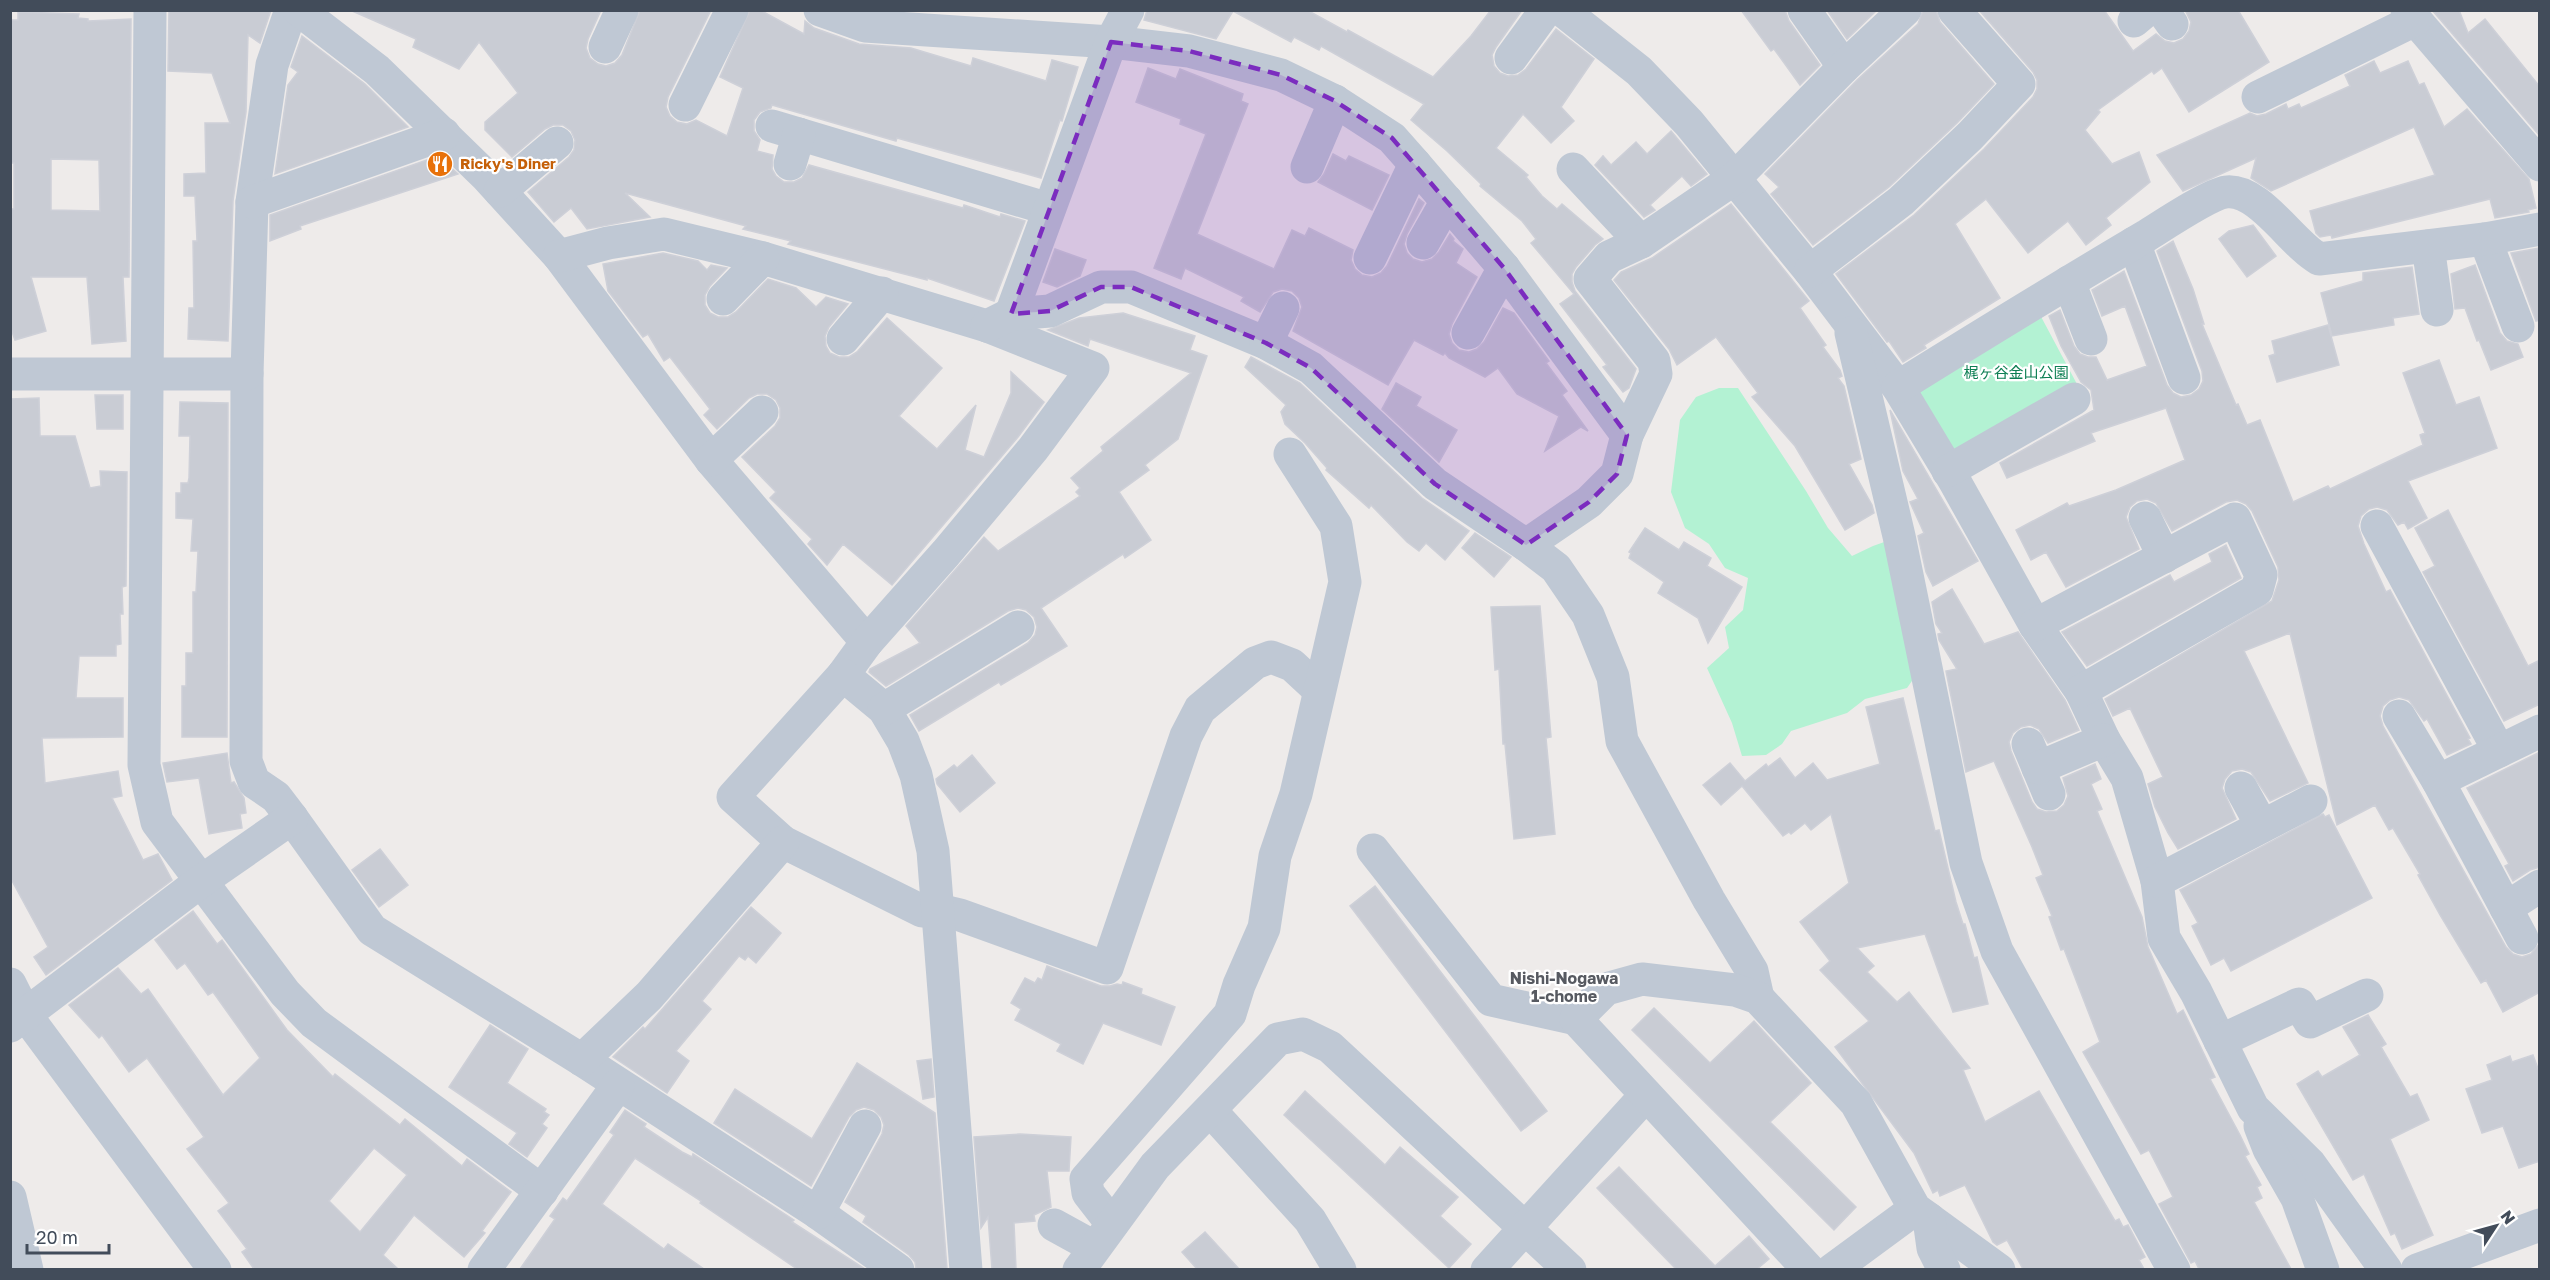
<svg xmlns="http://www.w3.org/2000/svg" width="2550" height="1280" font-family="'Golos Text','Noto Sans JP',sans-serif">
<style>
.green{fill:#b3f2d3}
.building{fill:#c9ccd4;stroke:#ced0d8;stroke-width:1.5;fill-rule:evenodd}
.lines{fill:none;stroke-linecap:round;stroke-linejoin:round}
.minor{stroke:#bfc8d4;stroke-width:33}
.marked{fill:#7b2cbf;fill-opacity:0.2;stroke:#7b2cbf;stroke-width:4.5;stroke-dasharray:12 8;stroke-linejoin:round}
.labels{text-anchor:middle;stroke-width:4.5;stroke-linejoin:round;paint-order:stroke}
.food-label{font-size:15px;font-weight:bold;fill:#c56008;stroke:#fff;text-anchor:start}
.park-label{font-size:15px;fill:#0e7f54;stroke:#fff}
.neighbourhood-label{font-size:16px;font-weight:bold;fill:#575a61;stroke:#fff}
</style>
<rect width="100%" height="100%" fill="#eeebea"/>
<g class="green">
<path d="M2038,311L2078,386L1950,458L1909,387Z"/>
<path d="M1719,388H1738L1806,491L1828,528L1852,556L1873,546L1887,541L1914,678L1907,688L1865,699L1847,713L1791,731L1782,744L1766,755L1742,756L1732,723L1707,668L1729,648L1725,627L1743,610L1748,578L1725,568L1709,544L1685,528L1671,492L1680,420L1696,397Z"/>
</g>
<g class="building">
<path d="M169,10H271L260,43L248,35L246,112L233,201L228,341L188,339L189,308H194L193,241H197L195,196H184V174L206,173L205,123H230L212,73L168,71Z"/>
<path d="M350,10H601L588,39L586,48L590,58L598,64L606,66L615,63L622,55L640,10H711L668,97L666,107L670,116L677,122L687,124L696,120L727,136L743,88L720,77L750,10H760L804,34L805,21L814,28L859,44L911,48L971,66L973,58L1046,81L1052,60L1078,67L1064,114L1062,121L1060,120L1041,178L897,138L896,141L772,105L771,108L760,112L754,120V131L760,140L757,151L773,155L772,169L776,176L784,182H794L802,178L809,165L963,208L964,205L1000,217L1001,214L1025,221L994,301L927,278V280L912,276L788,244L791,241L743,229L746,226L625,193L650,217L587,229L571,208L554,222L528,192L569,157L574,150L575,140L571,131L563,125H553L545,129L512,157L485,130V122L518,93L479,42L459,69L413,47L416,39Z"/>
<path d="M1147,10H1307L1347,32L1348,30L1433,77L1471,36L1491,10H1522L1496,47L1492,55L1494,66L1500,73L1508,76L1518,75L1526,69L1556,29L1594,59L1561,107L1574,121L1551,143L1523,114L1496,148L1528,175L1526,177L1542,196L1557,209L1562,204L1603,239L1595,245L1576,267L1572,274V282L1575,291L1636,369L1629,388L1623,392L1603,367L1607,365L1560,304L1574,294L1531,243L1536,239L1522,221L1480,186L1481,184L1447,151L1411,120L1424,104L1321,46L1319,50L1294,37L1291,42L1233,11L1216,39L1144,20Z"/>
<path d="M1741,10H1785L1789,21L1820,65L1800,85L1774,49L1771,51Z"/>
<path d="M1827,10H1877L1847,39Z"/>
<path d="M1923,10H1936L1940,22L1994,84L1957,123L1889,187L1813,245L1771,194L1779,187L1765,174L1857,80L1918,24Z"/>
<path d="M1979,10H2104L2133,51L2156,34L2165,41L2174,43L2183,39L2189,31L2191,22L2186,12L2188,10H2238L2269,62L2189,112L2162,68L2154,74L2152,71L2098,110L2100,112L2085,130L2112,164L2139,152L2150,182L2106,218L2111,225L2086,245L2068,221L2028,253L1986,199L1955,224L2000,298L1924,345L1926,348L1903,362L1889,341L1887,342L1836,274L1914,215L1984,149L2033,97L2037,89V80L2033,72Z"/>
<path d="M2432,10H2459L2468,33L2485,19L2540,87V136Z"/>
<path d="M18,12L79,14L78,18L88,19V21L131,19L129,277H123L126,341L92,344L87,277H31L46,331L15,340L10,326V209H14V163H10V20H18ZM51,159L99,160L100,211L51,210Z"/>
<path d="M302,36L365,84L408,127L275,174L288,85L298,72L291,67Z"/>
<path d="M2374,61L2380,73L2408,61L2419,85L2424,83L2444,127L2467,109L2529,179L2536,208L2528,210L2529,212L2495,218L2490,199L2332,238L2331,235L2320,237L2316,233L2310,211L2435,175L2414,127L2271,191L2251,178L2256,158L2183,191L2157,155L2250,113L2257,116L2266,114L2286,104L2288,109L2299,104L2301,108L2350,86L2345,75Z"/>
<path d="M1148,68L1176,79L1180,69L1243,94L1241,101L1248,104L1197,234L1274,269L1292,230L1305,236L1309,228L1353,250L1351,260L1355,269L1362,275L1372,277L1381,273L1387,266L1419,199L1424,203L1407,234L1404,244L1407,253L1413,259L1422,262L1432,259L1439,252L1450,234L1454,239L1453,241L1463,249L1456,263L1477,277L1452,324L1449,334L1452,343L1459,350L1469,352L1477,349L1484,342L1503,308L1514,313L1549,361L1546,363L1567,391L1562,395L1588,431L1581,427L1545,451L1559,416L1517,394L1498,368L1485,377L1449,358L1445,353L1443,355L1414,340L1388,385L1293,331L1302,307L1299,298L1292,291L1282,289L1273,292L1260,312L1241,301L1244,297L1185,268L1181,279L1154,268L1206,134L1180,124L1181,119L1136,102Z"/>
<path d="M1671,131L1707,174L1691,186L1682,176L1650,205L1655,210L1644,217L1595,165L1603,156L1611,165L1636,142L1647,154Z"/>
<path d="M1333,154L1346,161L1349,156L1389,175L1372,210L1318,182L1324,174Z"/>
<path d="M438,156L458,174L300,226L301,229L270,241V215Z"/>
<path d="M1731,204L1809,301L1800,308L1826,345L1823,347L1840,370L1842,376L1838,378L1844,386L1861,459L1849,464L1872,505L1874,513L1845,530L1795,446L1752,397L1758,393L1716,337L1677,365L1669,349L1614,280L1621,272L1652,258Z"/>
<path d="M2253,225L2276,256L2247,277L2219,239L2229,231Z"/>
<path d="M2173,241L2193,289L2204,324H2202L2236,405L2238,404L2247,425L2260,420L2293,502L2328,486L2330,489L2423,445L2420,435L2425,433L2403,373L2439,360L2456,405L2479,397L2497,448L2408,481L2427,518L2408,529L2404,522L2398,525L2387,510L2377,507L2369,509L2361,516L2358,526L2364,544L2386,592L2390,590L2470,738L2468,739L2471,744L2447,755L2427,719L2424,721L2409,700L2399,697L2390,700L2383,706L2380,716L2383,726L2506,947L2513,954L2522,957L2531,954L2540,943V992L2503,1012L2486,980L2481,983L2440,915L2418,875L2420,874L2393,828L2389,830L2375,805L2337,825L2290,633L2244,651L2308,783L2270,801L2251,772L2242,769L2232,771L2225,779L2222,788L2236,819L2178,849L2168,833L2155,807L2148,784L2163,777L2130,708L2113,716L2105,699L2272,601L2279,580L2278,567L2252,511L2246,504L2237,500L2226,502L2172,531L2156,503L2147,499L2137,501L2130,507L2126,517L2139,549L2066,587L2046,552L2031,560L2016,530L2067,503L2069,506L2116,490L2185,460L2166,408L2091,433L2095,441L2007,478L2000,463L2094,410L2091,390L2081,382L2061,346L2049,316L2060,310L2074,346L2080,354L2088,357H2096L2107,380L2147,366L2125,306L2102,316L2092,290L2124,271L2167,385L2173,393L2181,397L2191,395L2199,389L2203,381L2202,371L2157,251Z"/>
<path d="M2540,248V320L2536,321L2511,253Z"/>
<path d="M1055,249L1086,260L1080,276L1057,287L1043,282Z"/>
<path d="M663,253L698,261L707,270L711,265L727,268L710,286L705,295V305L710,313L718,317H728L736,312L768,279L796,288L816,307L826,297L848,304L829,327L825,336L826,346L830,353L839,357H849L857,352L887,318L942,368L899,416L937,449L976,405L965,450L984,457L1011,393V372L1044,402L1018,437L892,585L843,544L827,565L808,544L812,539L770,498L776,492L742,457L775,426L780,418V408L776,400L767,394H757L749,398L717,429L704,415L710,409L670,357L664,361L648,334L643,337L608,291L603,264Z"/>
<path d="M2475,265L2500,333L2507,341L2518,344L2523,357L2491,370L2479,340L2477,341L2465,308L2455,309L2451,274Z"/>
<path d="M2412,267L2419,314L2393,318L2394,325L2332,336L2321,293L2363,281V273Z"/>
<path d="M1123,313L1195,336L1190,350L1207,356L1178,439L1145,465L1149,470L1119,492L1151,540L1125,558L1123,554L1041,608L1067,646L1001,685L999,682L919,731L910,715L1028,643L1035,635L1037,627L1034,617L1026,610L1018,608L1008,611L886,686L869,672L870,669L920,643L906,626L984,537L998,551L1080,496L1076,492L1080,488L1071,478L1103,451L1101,447L1191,373L1090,339L1088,346L1048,330L1079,318Z"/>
<path d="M2328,325L2339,365L2277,382L2269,356L2275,354L2272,341Z"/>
<path d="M1251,357L1300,383L1422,498L1469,531L1445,560L1426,543L1419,551L1407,542L1371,505L1369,508L1326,470L1327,468L1305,443L1285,424L1281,412L1286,405L1245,367Z"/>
<path d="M1396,383L1421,397L1416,406L1457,430L1439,462L1382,409Z"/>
<path d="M95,395H123V429H97Z"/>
<path d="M39,398L40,436H75L90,488L101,486L100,471L127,472L126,586L122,587L123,614H120L121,644L116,645V656H79L76,698H123V737L42,738L45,783L118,771L122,796L112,798L143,860L158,854L172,880L46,975L34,957L48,947L10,877V399Z"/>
<path d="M180,402L228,403L227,737H182V686H186V653H193V592H196L198,551H191L193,519L176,518V493H181V483H188L189,478L190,436H179Z"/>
<path d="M1890,410L1978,561L1933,586L1926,572L1918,536L1924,533L1910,502L1918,499L1903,471Z"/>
<path d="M2448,510L2528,666L2540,660V704L2504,721L2423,572L2435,566L2415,528Z"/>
<path d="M1645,528L1679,550L1684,542L1711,558L1707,566L1742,587L1708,643L1698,618L1658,593L1664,582L1629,558L1631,553L1629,552Z"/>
<path d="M1475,533L1511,557L1494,577L1462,548Z"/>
<path d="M2226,545L2241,578L2087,666L2062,632L2170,575L2174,582L2212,562L2209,554Z"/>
<path d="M1952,589L1984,644L2018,632L2065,700L2079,730L2048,743L2039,729L2030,725L2021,727L2013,733L2009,742L2011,751L2032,802L2037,809L2046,812L2057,811L2064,805L2068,796L2063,778L2095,764L2101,779L2091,784L2102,809L2097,811L2142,917L2148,947L2177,1014L2183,1010L2215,1077L2210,1079L2240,1135L2249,1154L2245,1156L2261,1185L2257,1187L2262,1198L2254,1202L2291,1269H2199L2195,1261L2191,1263L2159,1204L2173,1197L2149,1150L2141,1154L2083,1052L2100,1042L2064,949L2061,950L2049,917L2052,916L2036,878L2043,875L2032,847L1994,761L1966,772L1946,671L1957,669L1939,640L1938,634L1942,633L1936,624L1932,602Z"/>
<path d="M1540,606L1551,737L1546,738L1555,834L1514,839L1505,744H1503L1499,669L1495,670L1491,607Z"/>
<path d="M1903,698L1935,831L1939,830L1956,902L1963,924H1965L1974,958L1977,957L1988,1004L1953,1012L1925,934L1857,948L1874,966L1867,972L1897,1002L1909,992L1970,1068L1963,1070L1985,1122L2039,1091L2115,1221L2119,1219L2123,1227L2128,1225L2145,1257L2139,1260L2144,1269H2023L2007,1240L1997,1245L1993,1242L1965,1185L1940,1196L1938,1190L1933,1193L1914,1153L1835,1047L1869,1021L1820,970L1830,961L1800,922L1849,883L1831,814L1811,830L1805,823L1791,834L1789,832L1783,836L1742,786L1721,805L1703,785L1730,763L1745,781L1766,764L1768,767L1780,758L1795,778L1813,763L1827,780L1880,764L1866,707Z"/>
<path d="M2540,752V867L2530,870L2513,881L2505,866L2509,864L2467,788Z"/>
<path d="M227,753L231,783L234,782L244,798L246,813L240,814L242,828L209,834L199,778L167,782L163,763Z"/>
<path d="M972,755L995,783L960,812L937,784L936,779L954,765L957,768Z"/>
<path d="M2323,814L2325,817L2329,815L2372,898L2231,971L2224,958L2211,965L2192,926L2198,923L2180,890Z"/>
<path d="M380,849L408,885L379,907L352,870Z"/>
<path d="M1375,886L1547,1111L1521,1131L1350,906Z"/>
<path d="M751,907L781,933L756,963L748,956L745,960L739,956L702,1001L711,1009L676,1051L689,1061L667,1093L613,1057L643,1027L645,1029Z"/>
<path d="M193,911L217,944L222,940L287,1030L333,1077L335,1074L400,1125L405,1119L462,1166L467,1159L511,1192L482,1231L485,1233L464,1257L414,1215L383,1255L398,1269H254L242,1252L247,1249L218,1211L229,1203L187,1149L204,1137L147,1058L129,1072L102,1035L99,1038L69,1005L118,968L141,994L148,989L223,1095L260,1058L213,992L208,995L185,963L177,969L155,940ZM374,1148L407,1175L360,1232L329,1201Z"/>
<path d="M1047,966L1101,986H1110L1117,984L1122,985L1123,982L1142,989L1141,994L1175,1007L1161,1045L1103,1023L1083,1064L1057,1051L1061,1044L1015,1020L1021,1009L1011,1003L1025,978L1035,983L1038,978L1042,980Z"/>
<path d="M1654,1008L1710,1063L1754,1021L1811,1083L1770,1122L1856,1207L1834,1230L1632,1030Z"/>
<path d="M2368,1015L2386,1044L2381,1047L2410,1097L2417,1094L2429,1120L2390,1139L2433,1235L2402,1249L2395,1233L2391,1235L2364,1174L2353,1180L2297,1084L2318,1071L2322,1077L2360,1055L2343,1027Z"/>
<path d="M490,1025L528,1049L507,1083L546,1109L544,1112L549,1115L542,1124L547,1128L527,1157L509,1144L517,1133L449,1087Z"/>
<path d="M2533,1055L2540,1074V1161L2519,1168L2503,1126L2482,1133L2466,1089L2492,1080L2487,1065L2510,1056L2512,1062Z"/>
<path d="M931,1059L934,1097L923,1099L917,1061Z"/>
<path d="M857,1063L935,1113L947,1269H916L915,1262L909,1255L863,1222L866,1216L845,1202L882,1134L884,1125L881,1117L874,1110L864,1107L856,1110L849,1117L811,1186L714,1123L735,1089L812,1139Z"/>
<path d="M1305,1091L1385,1165L1400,1147L1458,1197L1440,1216L1471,1244L1449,1268L1284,1115Z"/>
<path d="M625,1110L646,1124L644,1127L682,1152L692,1157L693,1154L794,1220L792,1222L865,1269H797L700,1203L701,1201L635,1158L602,1204L664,1249L668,1244L704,1269H520L555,1219L550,1216L563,1198L567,1201L614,1135L610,1132Z"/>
<path d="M1020,1134L1071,1137L1069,1171H1047L1051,1207L1034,1215L1035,1221L1014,1223L1016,1269H992L988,1217L981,1228L974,1137Z"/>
<path d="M1619,1167L1715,1266L1749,1236L1769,1259L1757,1269H1676L1597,1188Z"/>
<path d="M1205,1232L1239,1269H1197L1182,1252Z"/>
</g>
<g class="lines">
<g class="minor">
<path d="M150,10L144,765L157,822L285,993L314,1023L542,1191"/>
<path d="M291,10L272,65L252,202L247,374L246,761L254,782L276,797L292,818L372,930L582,1060L818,1213L898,1270"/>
<path d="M299,10L377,70L486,176L559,256L711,460L867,642"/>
<path d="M820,10L865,26L1111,42L1189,51L1281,75L1335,101L1392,138L1415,164L1504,268L1627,435"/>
<path d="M1562,10L1639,71L1689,123L1810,271L1898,387L1954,480L2035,625L2081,691L2104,740L2127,778L2157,881L2164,938L2196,992L2253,1108L2310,1164L2386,1270"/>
<path d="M1804,10L1844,67"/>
<path d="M2162,10L2172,24"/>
<path d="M2407,10L2540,165"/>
<path d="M2134,21L2147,10"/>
<path d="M605,47L622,10"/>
<path d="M1511,58L1546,10"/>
<path d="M2258,97L2415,20"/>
<path d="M685,105L732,10"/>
<path d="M772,126L1049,209"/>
<path d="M790,164L799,134"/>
<path d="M1307,167L1335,101"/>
<path d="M1573,169L1641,242"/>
<path d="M500,191L557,143"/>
<path d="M252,202L444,134"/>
<path d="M2485,239L2518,326"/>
<path d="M1423,243L1447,201"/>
<path d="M2134,243L2184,378"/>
<path d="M2428,246L2437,310"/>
<path d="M559,256L608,243L664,234L763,258L987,326L1093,368L1033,449L946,553L867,642L843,675L733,797L783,842L922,911L939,910L960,915L1107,968L1186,736L1200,709L1255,663L1271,657L1292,665L1319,690"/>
<path d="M1370,258L1415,164"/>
<path d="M1810,271L1901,201L1970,136L2019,84L1954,10"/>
<path d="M2069,282L2091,339"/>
<path d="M723,299L763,258"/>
<path d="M1011,314L1111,42L1128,10"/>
<path d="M987,326L1011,314L1050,311L1101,287H1131L1266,343L1311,368L1435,484L1526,545"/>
<path d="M1468,333L1504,268"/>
<path d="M1851,333L1899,536L1966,863L1997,951L2174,1270"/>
<path d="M843,339L882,293"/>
<path d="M1266,343L1283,308"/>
<path d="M10,374H247"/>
<path d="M1898,387C1980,336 2063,285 2146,236C2162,226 2210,194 2226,192C2259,188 2292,244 2319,259L2485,239L2540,229"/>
<path d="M711,460L762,412"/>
<path d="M1948,471L2074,399"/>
<path d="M2145,518L2164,557"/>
<path d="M2377,526L2499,751"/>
<path d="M2035,625L2235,519L2261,575L2257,590L2081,691"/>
<path d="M843,675L884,709L903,741L916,775L933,851L966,1270"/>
<path d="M884,709L1018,627"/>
<path d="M2399,716L2438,781L2522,938"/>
<path d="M2028,744L2049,794"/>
<path d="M2038,768L2104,740"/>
<path d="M2438,781L2540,731"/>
<path d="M2241,788L2262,826"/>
<path d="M1373,850L1491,1000L1576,1019"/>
<path d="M2157,881L2311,801"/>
<path d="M2506,908L2540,886"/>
<path d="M10,984L25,1014L215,1270"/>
<path d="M1758,998L1752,971L1709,900L1622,741L1613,677L1588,615L1556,568L1526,545L1589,502L1617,474L1627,435L1656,374L1654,361L1590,279L1609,257L1641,242L1735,178L1844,67L1905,10"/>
<path d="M10,1026L200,882L292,818"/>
<path d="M2220,1041L2299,1004L2310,1022L2367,995"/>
<path d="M582,1060L649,996L783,842"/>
<path d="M1210,1110L1310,1220L1340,1270"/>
<path d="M2260,1126L2269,1149L2297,1198L2323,1270"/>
<path d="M10,1197L27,1270"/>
<path d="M818,1213L865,1126"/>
<path d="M1929,1219L1999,1270"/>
<path d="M1112,1224L1088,1193L1086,1179L1230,1014L1239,985L1264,928L1275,856L1296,794L1345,582L1336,526L1290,454"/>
<path d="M1054,1225L1094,1247"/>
<path d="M484,1270L618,1085"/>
<path d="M1079,1270L1155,1166L1278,1039L1303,1034L1330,1047L1570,1270"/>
<path d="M1487,1270L1646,1095"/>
<path d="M1809,1270L1576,1019L1606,989L1642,979L1735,990L1758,998L1856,1103L1915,1209L1929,1219L1933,1248L1944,1270"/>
<path d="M1832,1270L1915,1209"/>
<path d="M2417,1270L2540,1225"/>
</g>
</g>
<path class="marked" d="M1111,42L1189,51L1281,75L1335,101L1392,138L1504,268L1627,435L1617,474L1589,502L1526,545L1435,484L1311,368L1266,343L1131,287H1101L1050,311L1011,314Z"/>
<defs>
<g id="restaurant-disc" transform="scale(1.35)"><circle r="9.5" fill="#e8710a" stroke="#fff"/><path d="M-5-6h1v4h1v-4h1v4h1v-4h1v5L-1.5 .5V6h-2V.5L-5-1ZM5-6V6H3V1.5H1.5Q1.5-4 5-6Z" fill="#fff"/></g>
</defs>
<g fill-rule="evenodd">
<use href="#restaurant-disc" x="440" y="164"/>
</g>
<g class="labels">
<g class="food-label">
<text x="460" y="169">Ricky's Diner</text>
</g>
<g class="park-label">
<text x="2016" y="378">梶ヶ谷金山公園</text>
</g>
<g class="neighbourhood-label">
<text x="1564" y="984">Nishi-Nogawa<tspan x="1564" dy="18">1-chome</tspan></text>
</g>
</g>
<rect width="2550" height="1280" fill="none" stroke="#424c5a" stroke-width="24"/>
<g transform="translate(2496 1226) rotate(54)" stroke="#ffffff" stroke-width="4.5" paint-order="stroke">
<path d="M0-4.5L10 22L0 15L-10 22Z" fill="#424c5a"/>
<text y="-9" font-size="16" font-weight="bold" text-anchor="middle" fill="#424c5a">N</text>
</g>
<path d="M27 1244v9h82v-9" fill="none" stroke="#424c5a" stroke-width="3"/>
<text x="36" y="1244" font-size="18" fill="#424c5a" stroke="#ffffff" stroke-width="4.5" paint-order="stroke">20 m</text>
</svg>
